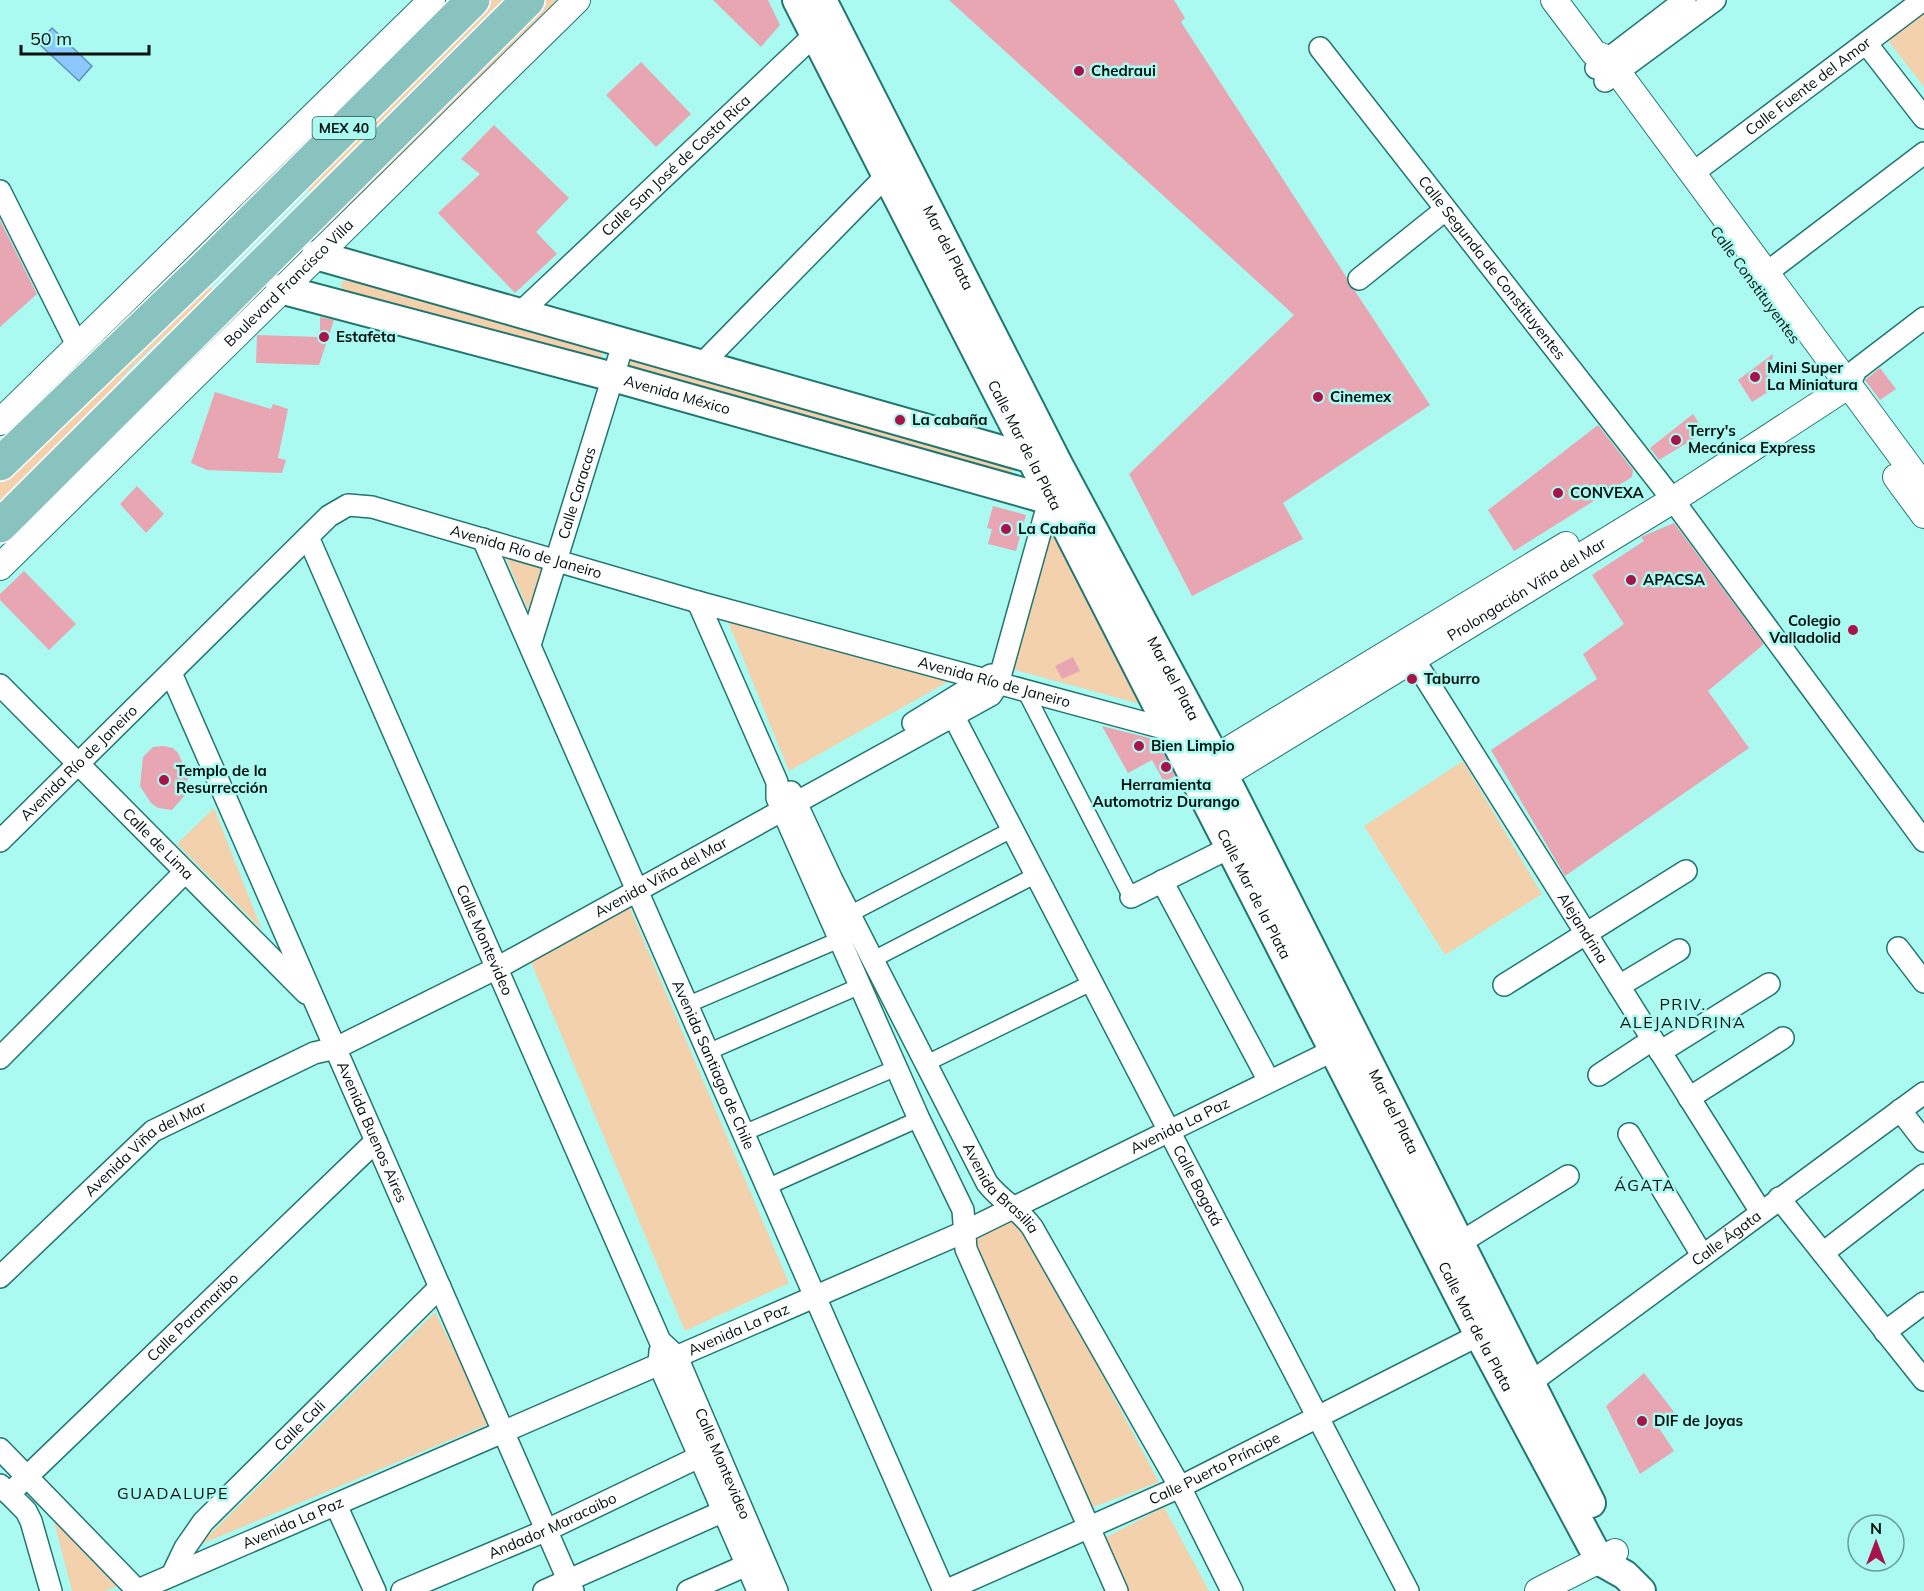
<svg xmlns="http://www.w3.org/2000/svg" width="1924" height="1591" font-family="Mulish,sans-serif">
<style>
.green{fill:#f3d1ad}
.water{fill:#8cc7fe;stroke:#6290b6;stroke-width:1.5}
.building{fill:#e7a6b1}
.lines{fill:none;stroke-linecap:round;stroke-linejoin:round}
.pedestrian-casing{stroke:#227670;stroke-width:18}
.minor-casing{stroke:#227670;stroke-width:24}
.tertiary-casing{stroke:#227670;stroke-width:28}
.secondary-casing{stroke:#227670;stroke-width:32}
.primary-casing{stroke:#fff;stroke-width:36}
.pedestrian{stroke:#fff;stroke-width:15}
.minor{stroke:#fff;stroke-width:21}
.tertiary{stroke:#fff;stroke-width:26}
.secondary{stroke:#fff;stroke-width:28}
.primary{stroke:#89c3bf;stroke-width:33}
.poi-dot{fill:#a81349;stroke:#abfaf2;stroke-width:2}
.labels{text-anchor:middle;stroke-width:5;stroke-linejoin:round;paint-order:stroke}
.shield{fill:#abfaf2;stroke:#335753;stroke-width:1.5}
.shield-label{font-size:14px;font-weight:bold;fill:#00110f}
.poi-label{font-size:15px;font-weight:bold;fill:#00110f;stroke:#abfaf2;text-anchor:start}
.street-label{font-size:15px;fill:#00110f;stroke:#abfaf2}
.neighbourhood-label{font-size:16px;letter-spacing:1.5px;fill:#00110f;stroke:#abfaf2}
</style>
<rect width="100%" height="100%" fill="#abfaf2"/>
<g class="green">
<path d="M488,0H520L319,198L305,188Z"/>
<path d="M543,0H561L327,230L317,223Z"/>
<path d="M1924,10V87L1886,38Z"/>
<path d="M353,274L603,348L602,357L598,362L348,299L340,284Z"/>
<path d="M200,279L213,290L129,370L82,425L0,509V474Z"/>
<path d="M633,358L1009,464L1012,473L1009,480L630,370L629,363Z"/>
<path d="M1053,525L1148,706L1011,669Z"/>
<path d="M501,547L550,561L528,610Z"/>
<path d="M724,612L953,679L789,771Z"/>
<path d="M1463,761L1542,894L1445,955L1364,826Z"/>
<path d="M214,808L262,930L177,844Z"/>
<path d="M630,908L789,1283L685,1331L530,960Z"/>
<path d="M1019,1218L1159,1482L1091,1508L970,1238Z"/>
<path d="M435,1312L491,1423L199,1545Z"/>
<path d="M50,1506L127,1583L105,1591H72Z"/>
<path d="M1164,1507L1209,1591H1125L1101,1540Z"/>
</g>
<path class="water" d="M52,28L92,66L79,81L38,43Z"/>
<g class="building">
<path d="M713,0H768L780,25L761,47Z"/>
<path d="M949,0H1174L1185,18L1181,22L1347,278L1349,286L1355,291L1430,405L1283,503L1303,539L1192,596L1129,474L1294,315Z"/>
<path d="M641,62L691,114L656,147L606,95Z"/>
<path d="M494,125L569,198L536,232L557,254L515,293L438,213L480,174L461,159Z"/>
<path d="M0,220L37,294L0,327Z"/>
<path d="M320,317L334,320L319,365L256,363L257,335L320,337Z"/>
<path d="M1773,354L1768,392L1752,402L1738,380Z"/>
<path d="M1880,368L1896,389L1880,400L1865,380Z"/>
<path d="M215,392L271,409L273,404L288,409L278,458L286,460L282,473L207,470L191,463Z"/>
<path d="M1693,414L1705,432L1659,460L1650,448Z"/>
<path d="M1598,425L1633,470L1632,477L1514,551L1488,510Z"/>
<path d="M137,486L164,514L146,533L120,504Z"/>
<path d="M993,506L1026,515L1016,551L988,544L992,529L987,528Z"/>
<path d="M1674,523L1764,644L1708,691L1749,748L1565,876L1491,750L1597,679L1583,654L1624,624L1592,575L1644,541L1641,537Z"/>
<path d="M24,571L76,624L49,650L0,600V594Z"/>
<path d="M1073,657L1080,671L1062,679L1055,666Z"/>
<path d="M1102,726L1157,740L1175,776L1164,782L1152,760L1128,773Z"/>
<path d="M163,746L173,748L178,753L188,775L186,794L172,810L158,808L151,803L140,786L143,757L153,747Z"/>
<path d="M1644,1373L1678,1417L1659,1428L1674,1451L1640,1474L1606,1406Z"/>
</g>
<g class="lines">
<g class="pedestrian-casing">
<g id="pedestrian">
<path d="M1025,691L1131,897"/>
<path d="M850,914L1013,829"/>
<path d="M874,959L1038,874"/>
<path d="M687,1005L848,936"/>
<path d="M708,1052L860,986"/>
<path d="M927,1063L1093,982"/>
<path d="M744,1133L896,1068"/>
<path d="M767,1187L919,1119"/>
</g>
</g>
<g class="minor-casing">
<g id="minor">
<path d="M1866,43L1924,118"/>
<path id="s1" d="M1320,48L1673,500L1924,841"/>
<path d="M1596,68L1685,0"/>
<path d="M1605,81L1715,0"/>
<path id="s2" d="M1693,173L1923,0"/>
<path d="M0,191L77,345"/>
<path d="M1765,274L1924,153"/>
<path d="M1359,279L1445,210"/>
<path id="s3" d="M521,312L824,26"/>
<path d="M702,364L887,175"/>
<path d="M1849,385L1856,370L1924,318"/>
<path id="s4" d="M308,537L660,1341L677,1357L777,1591"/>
<path id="s5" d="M483,539L944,1591"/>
<path d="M698,602L777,782V798L919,1119L963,1210L966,1249L1117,1591"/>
<path id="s6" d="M530,645L624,341"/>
<path id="s7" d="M1406,647L1761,1212"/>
<path id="s8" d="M171,673L573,1591"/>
<path id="s9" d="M0,685L306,993"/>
<path id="s10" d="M954,717L1408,1591"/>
<path d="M913,723L991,675"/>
<path id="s11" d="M791,792L832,880L987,1183C1002,1202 1018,1208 1032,1227L1180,1487L1232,1591"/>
<path id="s12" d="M0,841L329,516L348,505L372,507L698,602L1171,730"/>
<path d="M1162,881L1269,1081"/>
<path d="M1131,897L1231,847"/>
<path d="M1898,948L1924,982"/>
<path d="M1504,985L1686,871"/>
<path d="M1619,986L1679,950"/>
<path d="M1660,1052L1769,984"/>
<path d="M0,1058L185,872"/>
<path d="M1599,1075L1652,1040"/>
<path d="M1689,1098L1783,1038"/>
<path d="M1900,1110L1924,1141"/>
<path d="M1629,1134L1702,1255"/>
<path d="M1779,1198L1924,1380"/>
<path d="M1458,1244L1568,1176"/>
<path d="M1823,1253L1924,1175"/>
<path id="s13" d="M0,1277L153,1131L314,1053L336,1048L497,968L991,695L998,684L1045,515L1054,499"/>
<path d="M1885,1332L1924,1303"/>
<path d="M660,1351L659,1364L758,1591"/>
<path id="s14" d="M1530,1383L1924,1093"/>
<path d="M0,1449L137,1590"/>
<path d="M0,1485L26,1511L31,1521L51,1591"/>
<path id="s15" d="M9,1494L376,1141"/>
<path d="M336,1505L375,1591"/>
<path id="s16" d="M172,1575L185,1548L203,1522L440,1287"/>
<path id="s17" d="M136,1591L964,1232L1334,1050"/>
<path id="s18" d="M402,1591L547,1530L701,1456"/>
<path d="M544,1591L724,1511"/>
<path d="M688,1591L747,1565"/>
<path id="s19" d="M945,1591L1180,1487L1479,1335"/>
</g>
</g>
<g class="tertiary-casing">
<g id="tertiary">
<path d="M1554,0L1594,53L1608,59L1924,487"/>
<path d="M0,422L432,0"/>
<path d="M1896,477L1924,515"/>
<path id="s20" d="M0,567L577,0"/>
<path d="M1197,769L1566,545"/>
<path id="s21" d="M1206,786L1673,500L1849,385"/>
<path d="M1538,1591L1615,1552"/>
</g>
</g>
<g class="secondary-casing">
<g id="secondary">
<path id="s22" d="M797,0L1479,1335L1600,1561L1625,1575L1641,1591"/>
<path id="s23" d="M822,0L1058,464L1208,744L1591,1503"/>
<path d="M316,255L1047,463"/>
<path id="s24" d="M280,289L613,377L1043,498L1068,495"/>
</g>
</g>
<g class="primary-casing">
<g id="primary">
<path d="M0,464L207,265L473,0"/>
<path d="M0,526L528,0"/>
</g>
</g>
<use href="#pedestrian" class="pedestrian"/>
<use href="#minor" class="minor"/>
<use href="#tertiary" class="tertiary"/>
<use href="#secondary" class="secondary"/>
<use href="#primary" class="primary"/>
</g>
<g class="poi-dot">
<circle cx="1079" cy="71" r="6"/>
<circle cx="324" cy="337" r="6"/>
<circle cx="1755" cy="377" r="6"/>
<circle cx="1318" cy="397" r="6"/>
<circle cx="900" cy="420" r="6"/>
<circle cx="1676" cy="440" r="6"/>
<circle cx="1558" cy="493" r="6"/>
<circle cx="1006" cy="529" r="6"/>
<circle cx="1631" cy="580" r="6"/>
<circle cx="1853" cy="630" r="6"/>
<circle cx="1412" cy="679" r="6"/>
<circle cx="1139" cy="746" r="6"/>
<circle cx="1166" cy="767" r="6"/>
<circle cx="164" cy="780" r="6"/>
<circle cx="1642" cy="1421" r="6"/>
</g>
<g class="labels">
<rect class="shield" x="312.5" y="117" width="63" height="22" rx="4.5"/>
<g class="shield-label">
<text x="344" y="133">MEX 40</text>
</g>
<g class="poi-label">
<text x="1091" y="76">Chedraui</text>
<text x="336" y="342">Estafeta</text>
<text x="1767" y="373">Mini Super<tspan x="1767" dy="17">La Miniatura</tspan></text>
<text x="1330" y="402">Cinemex</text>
<text x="912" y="425">La cabaña</text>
<text x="1688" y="436">Terry's<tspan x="1688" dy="17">Mecánica Express</tspan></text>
<text x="1570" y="498">CONVEXA</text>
<text x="1018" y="534">La Cabaña</text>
<text x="1643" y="585">APACSA</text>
<text x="1841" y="626" text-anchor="end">Colegio<tspan x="1841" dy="17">Valladolid</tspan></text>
<text x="1424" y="684">Taburro</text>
<text x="1151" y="751">Bien Limpio</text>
<text x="176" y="776">Templo de la<tspan x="176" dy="17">Resurrección</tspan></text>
<text x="1166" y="790" text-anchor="middle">Herramienta<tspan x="1166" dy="17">Automotriz Durango</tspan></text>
<text x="1654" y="1426">DIF de Joyas</text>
</g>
<g class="street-label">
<text dy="5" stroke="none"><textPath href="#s2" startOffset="144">Calle Fuente del Amor</textPath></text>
<text dy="5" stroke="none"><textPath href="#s3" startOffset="213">Calle San José de Costa Rica</textPath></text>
<text dy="5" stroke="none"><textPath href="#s23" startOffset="278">Mar del Plata</textPath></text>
<text dy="5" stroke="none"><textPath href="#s1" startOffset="279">Calle Segunda de Constituyentes</textPath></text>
<text dy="5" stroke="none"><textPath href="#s20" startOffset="405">Boulevard Francisco Villa</textPath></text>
<text transform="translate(1755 285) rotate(54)" y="5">Calle Constituyentes</text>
<text dy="5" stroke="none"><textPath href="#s24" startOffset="411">Avenida México</textPath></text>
<text dy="5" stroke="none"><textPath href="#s22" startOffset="500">Calle Mar de la Plata</textPath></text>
<text dy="5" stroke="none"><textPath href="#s6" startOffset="159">Calle Caracas</textPath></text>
<text dy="5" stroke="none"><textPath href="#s12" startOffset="669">Avenida Río de Janeiro</textPath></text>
<text dy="5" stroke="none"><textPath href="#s21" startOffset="376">Prolongación Viña del Mar</textPath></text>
<text dy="5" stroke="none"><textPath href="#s23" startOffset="764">Mar del Plata</textPath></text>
<text dy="5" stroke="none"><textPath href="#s12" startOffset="1155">Avenida Río de Janeiro</textPath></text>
<text dy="5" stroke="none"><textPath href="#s12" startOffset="111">Avenida Río de Janeiro</textPath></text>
<text dy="5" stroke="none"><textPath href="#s9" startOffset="224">Calle de Lima</textPath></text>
<text dy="5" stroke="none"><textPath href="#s13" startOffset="780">Avenida Viña del Mar</textPath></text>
<text dy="5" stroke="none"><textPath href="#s22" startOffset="1004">Calle Mar de la Plata</textPath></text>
<text dy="5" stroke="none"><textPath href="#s7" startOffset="332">Alejandrina</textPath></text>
<text dy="5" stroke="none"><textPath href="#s4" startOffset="440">Calle Montevideo</textPath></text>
<text dy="5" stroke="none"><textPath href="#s5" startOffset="574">Avenida Santiago de Chile</textPath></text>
<text dy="5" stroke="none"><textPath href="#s23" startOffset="1250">Mar del Plata</textPath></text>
<text dy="5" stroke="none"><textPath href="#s17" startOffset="1143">Avenida La Paz</textPath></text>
<text dy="5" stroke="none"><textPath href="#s8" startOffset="501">Avenida Buenos Aires</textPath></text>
<text dy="5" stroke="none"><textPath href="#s13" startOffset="195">Avenida Viña del Mar</textPath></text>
<text dy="5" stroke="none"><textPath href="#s10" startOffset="528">Calle Bogotá</textPath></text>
<text dy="5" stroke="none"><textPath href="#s11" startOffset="450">Avenida Brasilia</textPath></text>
<text dy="5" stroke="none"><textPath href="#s14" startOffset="244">Calle Ágata</textPath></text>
<text dy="5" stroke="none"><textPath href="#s15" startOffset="255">Calle Paramaribo</textPath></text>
<text dy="5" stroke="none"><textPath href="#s22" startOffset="1490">Calle Mar de la Plata</textPath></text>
<text dy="5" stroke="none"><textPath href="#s17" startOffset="657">Avenida La Paz</textPath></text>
<text dy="5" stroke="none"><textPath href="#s16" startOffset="198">Calle Cali</textPath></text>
<text dy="5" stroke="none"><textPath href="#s4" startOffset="1017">Calle Montevideo</textPath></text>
<text dy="5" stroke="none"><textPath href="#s19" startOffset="296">Calle Puerto Príncipe</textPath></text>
<text dy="5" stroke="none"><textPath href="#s17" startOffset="171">Avenida La Paz</textPath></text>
<text dy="5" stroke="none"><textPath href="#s18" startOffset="164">Andador Maracaibo</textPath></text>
</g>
<g class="neighbourhood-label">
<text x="1683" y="1010">PRIV.<tspan x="1683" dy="18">ALEJANDRINA</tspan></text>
<text x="1645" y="1191">ÁGATA</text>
<text x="173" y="1499">GUADALUPE</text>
</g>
</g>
<g transform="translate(1876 1543)"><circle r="28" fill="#abfaf2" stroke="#679d97" stroke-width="1.5"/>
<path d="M0-4.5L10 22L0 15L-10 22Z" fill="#a81349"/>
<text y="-9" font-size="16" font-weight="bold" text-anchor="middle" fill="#00110f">N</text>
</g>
<path d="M21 45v9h128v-9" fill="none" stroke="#00110f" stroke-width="3"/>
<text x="30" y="45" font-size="18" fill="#00110f" stroke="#abfaf2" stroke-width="4.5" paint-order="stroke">50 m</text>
</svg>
